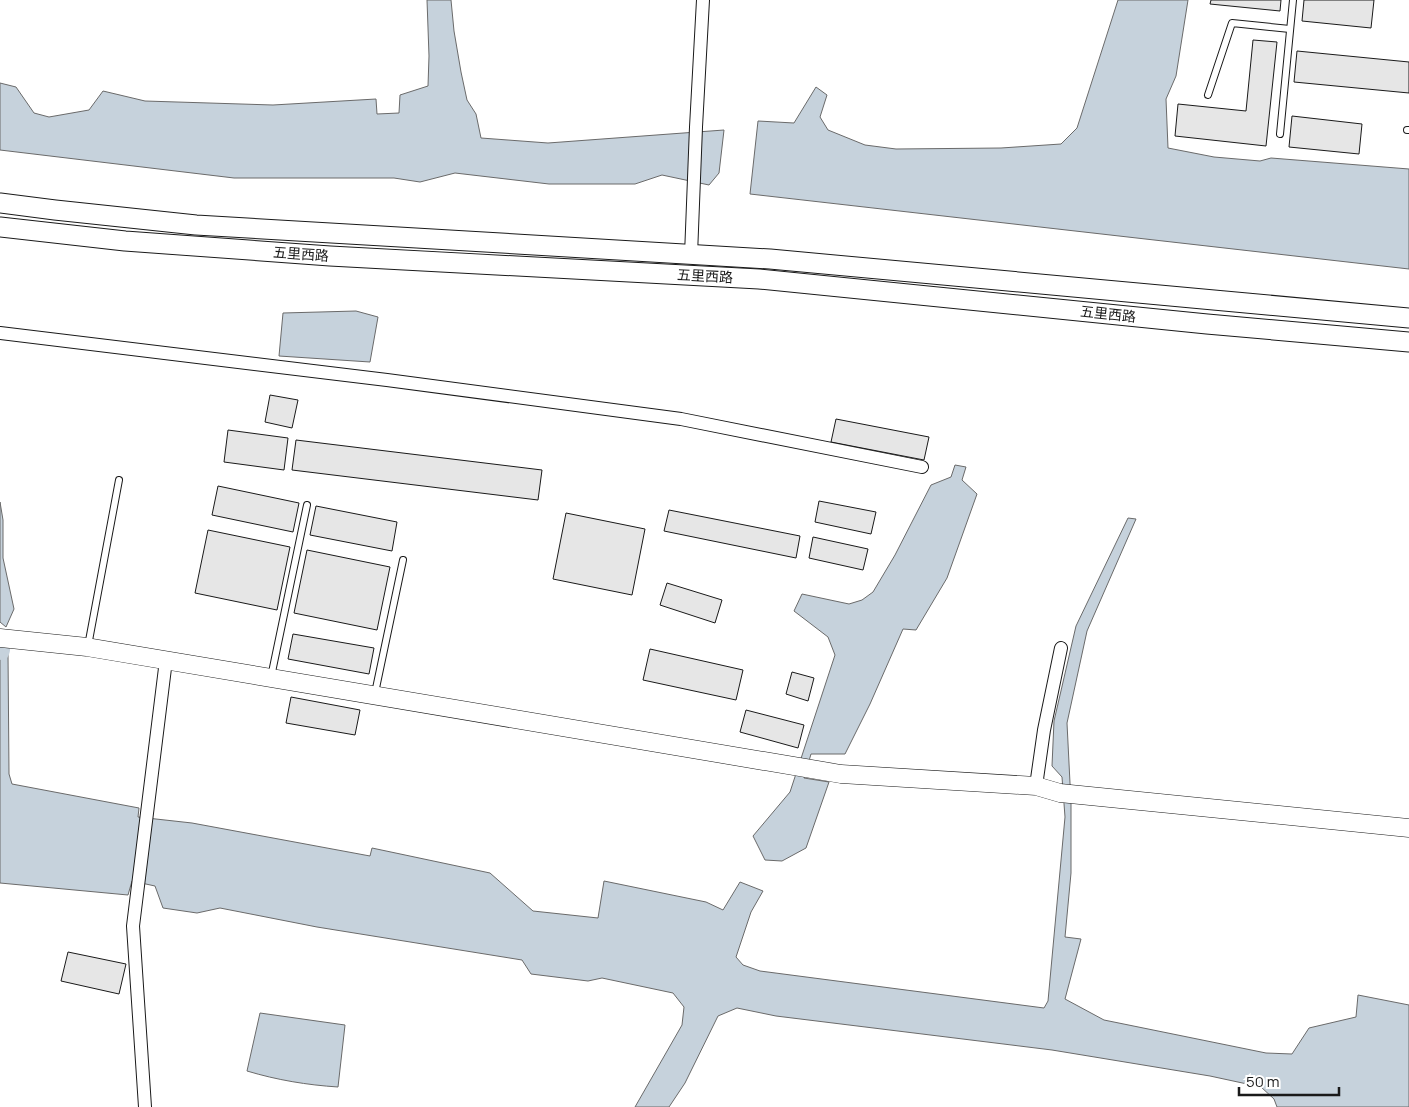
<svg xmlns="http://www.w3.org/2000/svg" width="1409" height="1107" font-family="Manrope,'Noto Sans SC',sans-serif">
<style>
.water{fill:#c6d2dc;stroke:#6a6a6a}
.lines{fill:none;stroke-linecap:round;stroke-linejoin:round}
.canal{stroke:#c6d2dc;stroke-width:14}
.building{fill:#e6e6e6;stroke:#1a1a1a}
.service-casing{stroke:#1a1a1a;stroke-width:8}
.minor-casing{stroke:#1a1a1a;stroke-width:14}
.secondary-casing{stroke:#1a1a1a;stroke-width:19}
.primary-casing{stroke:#1a1a1a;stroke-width:21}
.service{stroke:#fff;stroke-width:6}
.minor{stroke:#fff;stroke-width:12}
.secondary{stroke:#fff;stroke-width:18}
.primary{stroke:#fff;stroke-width:19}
.labels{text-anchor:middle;stroke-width:4;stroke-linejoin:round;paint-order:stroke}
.street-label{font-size:14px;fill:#1a1a1a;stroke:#fff}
</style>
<rect width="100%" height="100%" fill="#fff"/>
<g class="water">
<path d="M427,0H451L454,31L461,72L467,100L476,114L481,138L548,143L724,130L719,173L709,185L662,175L635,184H549L455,173L420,182L394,178H234L0,150V83L16,87L34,113L49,117L89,110L103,91L145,101L273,105L376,99L377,114L399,113L400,95L428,86L429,56Z"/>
<path d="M1118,0H1188L1176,76L1166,99L1168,148L1214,157L1260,161L1271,158L1409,169V269L750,194L758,121L794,123L816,87L827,95L820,117L828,130L865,145L896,149L1001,148L1061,144L1077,128Z"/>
<path d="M356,311L378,317L370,362L279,356L283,313Z"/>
<path d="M955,465L966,467L962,480L977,494L947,578L916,630L903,629L870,704L845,754H811L804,778L829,782L806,848L782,861L765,860L753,836L790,792L835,655L828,637L794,611L802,594L849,604L862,600L873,592L895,555L931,485L951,477Z"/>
<path d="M0,502L3,520V558L14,609L6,627L0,622Z"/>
<path d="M1128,518L1136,519L1087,631L1067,723L1071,803V873L1065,937L1081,939L1065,999L1104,1020L1266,1053L1292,1054L1309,1028L1356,1017L1358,995L1409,1005V1107H1277L1274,1099L1261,1087L1210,1076L1052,1050L776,1016L737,1008L718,1016L685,1083L669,1107H635L682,1025L684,1007L673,993L602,978L588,981L531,974L522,960L317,927L220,908L197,913L163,908L155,886L132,881L128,895L0,883V652L8,653L9,774L12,784L139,808L138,817L192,823L370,856L372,848L490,873L533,911L598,918L604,881L706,902L723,910L740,882L763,891L751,912L736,957L743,965L760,971L1044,1008L1048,1001L1065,817L1062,777L1052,766L1054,721L1076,626Z"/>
<path d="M260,1013L345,1025L338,1087C307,1085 277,1080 247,1071Z"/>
</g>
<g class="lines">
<path class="canal" d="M2,653L3,650"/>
</g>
<g class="building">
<path d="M1211,0H1281L1280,11L1210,4Z"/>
<path d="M1304,0H1374L1371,28L1302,21Z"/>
<path d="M1253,40L1277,42L1266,146L1175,136L1178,104L1246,111Z"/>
<path d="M1297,51L1409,62V93L1294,82Z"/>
<path d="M1292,116L1362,124L1359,154L1289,147Z"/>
<path d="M270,395L298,400L292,428L265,422Z"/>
<path d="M836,419L929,437L924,460L831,442Z"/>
<path d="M228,430L288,438L284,470L224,462Z"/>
<path d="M296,440L542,470L538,500L292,470Z"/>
<path d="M218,486L299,503L293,532L212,515Z"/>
<path d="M819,501L876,512L871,534L815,522Z"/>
<path d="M316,506L397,522L392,551L310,535Z"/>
<path d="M669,510L800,536L796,558L664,531Z"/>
<path d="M566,513L645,529L632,595L553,579Z"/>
<path d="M208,530L290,547L277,610L195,593Z"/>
<path d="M813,537L868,549L863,570L809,558Z"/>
<path d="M307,550L390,567L377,630L294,613Z"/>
<path d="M667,583L722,600L715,623L660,605Z"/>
<path d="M293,634L374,648L369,674L288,659Z"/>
<path d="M650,649L743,670L736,700L643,680Z"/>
<path d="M792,672L814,678L808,701L786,694Z"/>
<path d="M291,697L360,710L355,735L286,723Z"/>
<path d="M746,710L804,725L798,748L740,732Z"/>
<path d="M68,952L126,964L119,994L61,981Z"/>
</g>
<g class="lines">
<g class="service-casing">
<g id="service">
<path d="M1208,95L1232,23L1290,29"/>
<path d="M1407,130H1409"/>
<path d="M1280,134L1293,0"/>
<path d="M88,646L119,480"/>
<path d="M271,677L307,505"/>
<path d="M375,693L403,560"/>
</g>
</g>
<g class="minor-casing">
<g id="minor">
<path d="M691,255L696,127L703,0"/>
<path d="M0,333L387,380L681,419L922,467"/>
<path d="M1036,786L1044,730L1061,648"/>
<path d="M145,1107L133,926L166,660"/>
</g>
</g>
<g class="secondary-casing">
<path id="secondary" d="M0,638L87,647L841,774L1036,786L1060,793L1409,828"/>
</g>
<g class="primary-casing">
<g id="primary">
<path d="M0,203L55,210L196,225L770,259L1409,318"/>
<path d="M0,227L125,241L330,256L759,279L1207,324L1409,342"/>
</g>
</g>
<use href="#service" class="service"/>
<use href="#minor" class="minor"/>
<use href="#secondary" class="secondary"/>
<use href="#primary" class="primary"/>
</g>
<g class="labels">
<g class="street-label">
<text transform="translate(301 254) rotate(4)" y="5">五里西路</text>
<text transform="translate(705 276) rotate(3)" y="5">五里西路</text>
<text transform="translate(1108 314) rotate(6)" y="5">五里西路</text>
</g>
</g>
<path d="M1239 1087v8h100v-8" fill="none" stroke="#1a1a1a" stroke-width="2.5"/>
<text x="1246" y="1087" font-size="15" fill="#1a1a1a" stroke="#ffffff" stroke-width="4" paint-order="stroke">50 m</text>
</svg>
